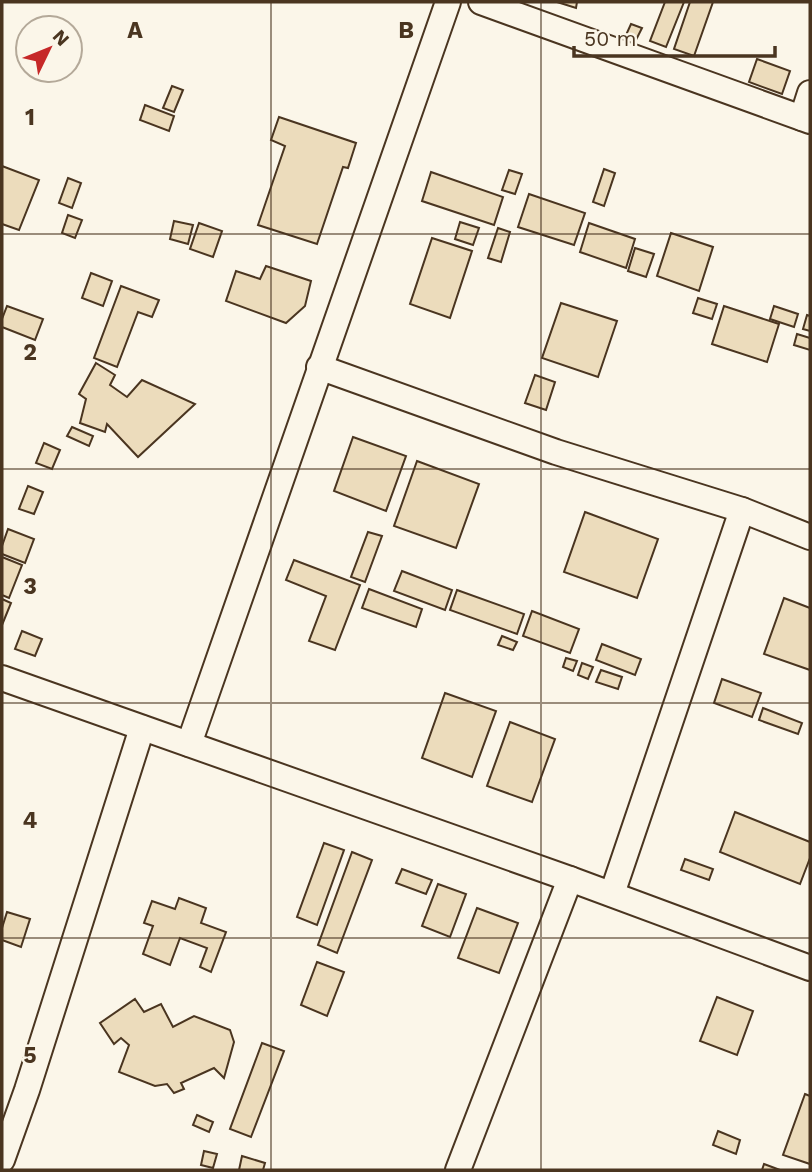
<svg xmlns="http://www.w3.org/2000/svg" width="812" height="1172" font-family="'Work Sans',sans-serif">
<style>
.building{fill:#ecdcbc;stroke:#4a3520;stroke-width:2}
.lines{fill:none;stroke-linecap:round;stroke-linejoin:round}
.street-casing{stroke:#4a3520;stroke-width:28}
.street{stroke:#fbf6e9;stroke-width:24}
.grid{fill:none;stroke:#4a3520;stroke-width:2;stroke-opacity:0.55}
.grid-label{font-size:23px;text-anchor:middle;font-weight:bold;fill:#4a3520;stroke:#fbf6e9;stroke-width:5;stroke-linejoin:round;paint-order:stroke}
</style>
<rect width="100%" height="100%" fill="#fbf6e9"/>
<g class="building">
<path d="M557,2H577L576,8Z"/>
<path d="M665,2H684L666,47L650,41Z"/>
<path d="M690,2H713L694,56L674,49Z"/>
<path d="M631,24L642,28L636,40L626,35Z"/>
<path d="M757,59L790,71L782,94L749,82Z"/>
<path d="M172,86L183,90L174,112L163,108Z"/>
<path d="M145,105L174,116L169,131L140,120Z"/>
<path d="M279,117L356,143L348,168L343,167L317,244L258,225L285,146L271,140Z"/>
<path d="M2,166L39,180L19,230L2,224Z"/>
<path d="M604,169L615,173L604,206L593,202Z"/>
<path d="M509,170L522,174L515,194L502,190Z"/>
<path d="M431,172L503,197L494,225L422,201Z"/>
<path d="M68,178L81,183L72,208L59,203Z"/>
<path d="M529,194L585,213L574,245L518,227Z"/>
<path d="M68,215L82,220L75,238L62,233Z"/>
<path d="M174,221L193,225L188,244L170,239Z"/>
<path d="M460,222L479,228L473,245L455,239Z"/>
<path d="M199,223L222,231L213,257L190,249Z"/>
<path d="M589,223L635,239L626,268L580,252Z"/>
<path d="M498,228L510,232L501,262L488,258Z"/>
<path d="M671,233L713,247L699,291L657,276Z"/>
<path d="M432,238L472,251L450,318L410,304Z"/>
<path d="M635,248L654,254L646,277L628,271Z"/>
<path d="M266,266L311,281L305,306L286,323L226,301L236,271L260,279Z"/>
<path d="M91,273L112,281L103,306L82,298Z"/>
<path d="M121,286L159,300L152,317L138,312L117,367L94,358Z"/>
<path d="M698,298L717,304L712,319L693,313Z"/>
<path d="M561,303L617,321L598,377L542,358Z"/>
<path d="M7,306L43,319L35,340L2,327V319Z"/>
<path d="M724,306L779,324L767,362L712,344Z"/>
<path d="M774,306L798,314L794,327L770,319Z"/>
<path d="M807,315L810,316V331L803,329Z"/>
<path d="M797,334L810,338V350L794,345Z"/>
<path d="M96,363L115,375L110,385L127,397L142,380L195,404L138,457L107,424L105,432L80,423L86,399L79,394Z"/>
<path d="M535,375L555,382L546,410L525,403Z"/>
<path d="M72,427L93,436L89,446L67,436Z"/>
<path d="M353,437L406,456L386,511L334,491Z"/>
<path d="M44,443L60,450L52,469L36,463Z"/>
<path d="M417,461L479,484L456,548L394,526Z"/>
<path d="M28,486L43,492L34,514L19,509Z"/>
<path d="M585,512L658,539L637,598L564,572Z"/>
<path d="M8,529L34,539L25,563L2,554V546Z"/>
<path d="M368,532L382,536L365,582L351,577Z"/>
<path d="M2,557L22,565L9,598L2,595Z"/>
<path d="M294,560L360,585L335,650L309,641L326,596L286,580Z"/>
<path d="M402,571L452,590L445,610L394,591Z"/>
<path d="M369,589L422,609L416,627L362,608Z"/>
<path d="M457,590L524,614L517,634L450,610Z"/>
<path d="M784,598L810,608V670L764,654Z"/>
<path d="M2,599L11,603L2,625Z"/>
<path d="M532,611L579,629L570,653L523,636Z"/>
<path d="M22,631L42,639L35,656L15,649Z"/>
<path d="M502,636L517,642L513,650L498,645Z"/>
<path d="M602,644L641,659L635,675L596,660Z"/>
<path d="M566,658L577,661L573,671L563,667Z"/>
<path d="M582,663L593,667L588,679L578,675Z"/>
<path d="M601,670L622,677L618,689L596,682Z"/>
<path d="M722,679L761,693L752,717L714,703Z"/>
<path d="M445,693L496,711L472,777L422,758Z"/>
<path d="M763,708L802,723L798,734L759,720Z"/>
<path d="M510,722L555,739L532,802L487,786Z"/>
<path d="M735,812L810,842V858L800,884L720,852Z"/>
<path d="M324,843L344,850L317,925L297,917Z"/>
<path d="M352,852L372,860L337,953L318,945Z"/>
<path d="M685,859L713,869L709,880L681,870Z"/>
<path d="M402,869L432,880L426,894L396,883Z"/>
<path d="M438,884L466,894L450,937L422,926Z"/>
<path d="M179,898L206,908L201,923L226,932L211,972L200,967L207,948L180,938L170,965L143,954L153,926L144,923L152,901L175,909Z"/>
<path d="M477,908L518,923L499,973L458,958Z"/>
<path d="M7,912L30,919L21,947L2,940V928Z"/>
<path d="M317,962L344,972L327,1016L301,1005Z"/>
<path d="M717,997L753,1011L737,1055L700,1041Z"/>
<path d="M135,999L144,1012L161,1004L173,1027L194,1016L230,1030L234,1042L224,1078L214,1068L181,1083L184,1089L174,1093L167,1084L155,1086L119,1072L129,1045L121,1038L114,1044L100,1023Z"/>
<path d="M262,1043L284,1051L251,1137L230,1129Z"/>
<path d="M805,1094L810,1096V1164L783,1155Z"/>
<path d="M197,1115L213,1122L209,1132L193,1125Z"/>
<path d="M718,1131L740,1140L736,1154L713,1145Z"/>
<path d="M204,1151L217,1154L213,1168L201,1165Z"/>
<path d="M242,1156L265,1163L263,1170H239Z"/>
<path d="M764,1164L780,1170H762Z"/>
</g>
<g class="lines">
<g class="street-casing">
<g id="street">
<path d="M481,2L810,121"/>
<path d="M802,118L810,93"/>
<path d="M319,367L556,452L742,510L810,537"/>
<path d="M2,678L570,879L810,968"/>
<path d="M189,744L448,2"/>
<path d="M612,894L742,510"/>
<path d="M2,1160L27,1090L142,728"/>
<path d="M458,1170L570,879"/>
</g>
</g>
<use href="#street" class="street"/>
</g>
<path class="grid" d="M271,2V1170M541,2V1170M2,234H810M2,469H810M2,703H810M2,938H810"/>
<g class="grid-label">
<text x="135" y="38">A</text>
<text x="406" y="38">B</text>
<text x="30" y="125">1</text>
<text x="30" y="360">2</text>
<text x="30" y="594">3</text>
<text x="30" y="828">4</text>
<text x="30" y="1063">5</text>
</g>
<rect width="812" height="1172" fill="none" stroke="#4a3520" stroke-width="7"/>
<g transform="translate(49 49) rotate(47)"><circle r="33" fill="#fbf6e9" stroke="#b4a999" stroke-width="2"/>
<path d="M0-5L12 26L0 18L-12 26Z" fill="#c62828"/>
<text y="-10" font-size="19" font-weight="bold" text-anchor="middle" fill="#4a3520">N</text>
</g>
<path d="M574 46v10h201v-10" fill="none" stroke="#4a3520" stroke-width="3.5"/>
<text x="584" y="46" font-size="21" fill="#4a3520" stroke="#fbf6e9" stroke-width="5" paint-order="stroke">50 m</text>
</svg>
